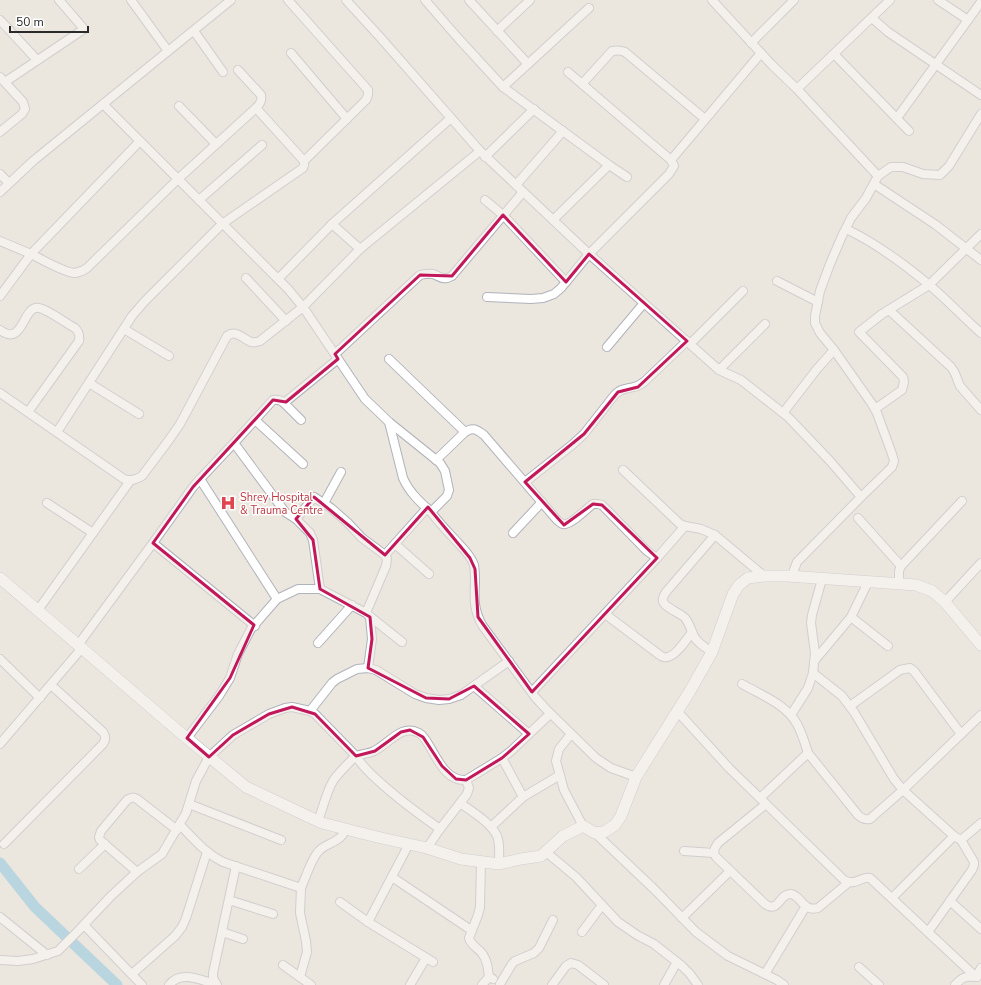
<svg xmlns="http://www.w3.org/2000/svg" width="981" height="985" font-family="'Nunito Sans',sans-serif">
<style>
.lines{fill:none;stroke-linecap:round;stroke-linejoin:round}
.canal{stroke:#7dc1e1;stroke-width:11}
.street-casing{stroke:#b1b3bc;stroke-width:10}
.secondary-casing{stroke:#b1b3bc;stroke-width:12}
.street{stroke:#fff;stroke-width:8}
.secondary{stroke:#fff;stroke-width:11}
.marked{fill:none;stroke:#c2185b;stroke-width:3;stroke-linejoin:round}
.labels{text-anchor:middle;stroke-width:3;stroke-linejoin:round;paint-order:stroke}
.health-label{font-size:11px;fill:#be3a42;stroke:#fff;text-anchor:start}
</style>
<rect width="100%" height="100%" fill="#ebe6de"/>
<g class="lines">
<path class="canal" d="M0,863L35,907L117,985"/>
<g class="street-casing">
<g id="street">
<path d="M131,0L168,51"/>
<path d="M288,0L368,90V95L366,100L304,161"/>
<path d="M346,0L379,36L480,151L589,254L669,174L674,166L671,160L761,53"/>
<path d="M425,0L458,38L503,87L609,165L627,177"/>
<path d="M469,0L528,64"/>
<path d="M712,0L772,65L797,89L890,0"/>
<path d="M938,0L968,20"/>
<path d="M872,18L888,32L981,95"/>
<path d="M0,20L37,60"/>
<path d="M194,31L223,72"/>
<path d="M497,31L530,0"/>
<path d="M751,43L794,0"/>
<path d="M291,53L347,119"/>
<path d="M834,54L909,131"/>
<path d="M568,72L671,160"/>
<path d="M0,77L23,102L25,109L22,114L0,132"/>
<path d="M5,82L84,29L59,0"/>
<path d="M582,84L612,51C617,50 620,50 625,52L705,119"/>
<path d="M503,87L589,8"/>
<path d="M797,89L878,176"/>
<path d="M103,104L288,289L303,307L365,399L389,422L440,463L445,471L449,490L447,496L431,512C439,523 449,533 458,543C464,549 471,556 474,565C475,571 475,577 475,583C474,600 474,610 482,625L535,697L546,709L596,758L611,768L636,777"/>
<path d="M179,106L216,144"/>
<path d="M897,118L981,2"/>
<path d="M140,141L31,254C41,259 65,273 75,273C80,272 83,271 87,268L178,179L256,108"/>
<path d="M485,157L534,109"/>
<path d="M0,174L9,183"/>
<path d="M874,184L936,225L981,260"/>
<path d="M516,185L563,131"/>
<path d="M0,192L33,161L231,0"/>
<path d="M199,200L262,145"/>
<path d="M485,200L503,215L566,282"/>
<path d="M553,220L609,165"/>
<path d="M332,224L360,249"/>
<path d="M846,229C878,244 907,266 934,289C950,303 965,319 981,333"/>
<path d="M0,241L31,254L0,296"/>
<path d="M246,278L286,321"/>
<path d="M278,279L332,224L451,118"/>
<path d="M777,281L818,302"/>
<path d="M487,297L531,299L543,298L554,294L561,288L589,254L719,370L741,380L783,413"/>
<path d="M889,310L951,367C957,374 956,378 960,386L981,410"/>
<path d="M124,329L169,356"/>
<path d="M0,330C24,348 22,305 39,308C47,309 67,324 75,328C79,332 80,335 79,341L28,412"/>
<path d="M690,344L743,291"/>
<path d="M607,347L644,303"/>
<path d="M834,350L872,404L877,413L892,454L894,461L892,467L861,497"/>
<path d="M335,354L420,275C424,274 428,273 433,274C441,277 443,281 452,276L523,192"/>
<path d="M389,359L465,432"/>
<path d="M719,370L765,324"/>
<path d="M89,383L139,414"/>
<path d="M0,393L124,479C131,481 135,480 142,476L169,440L180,424L227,336C236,329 243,339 251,342C254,343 257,342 260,341L303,307L360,249L480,151"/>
<path d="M284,403L338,359"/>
<path d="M875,409L902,390L904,382L903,377L859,332L882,314L929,285L981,234"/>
<path d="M255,420L303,464"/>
<path d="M389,422L403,478C409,492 420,502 431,512"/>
<path d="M57,432L132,316L145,301L222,224L303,168L304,165V161L256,108C260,104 262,101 261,95L238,70"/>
<path d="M234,443L285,512L296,519"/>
<path d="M436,460L465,432C473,427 476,429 484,435L557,520C558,521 562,524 563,524C570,526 587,508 593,504H598L602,505L647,551L657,558L685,526"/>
<path d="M623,470L680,524L685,526L701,529L715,535L764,576"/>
<path d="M200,479L234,443L273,400C278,399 281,400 284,403L301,420"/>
<path d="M525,482L572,445L584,434L613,397C616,393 620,390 625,389C634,386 635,389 644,382L687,341"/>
<path d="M47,503L93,533"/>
<path d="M324,503L341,472"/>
<path d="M858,518L901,566"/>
<path d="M513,533L542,502"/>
<path d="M153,543L255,626"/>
<path d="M395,544L429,574"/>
<path d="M385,555L427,508"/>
<path d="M792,577L794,570L797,562L861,497L830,461L789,418L783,413L817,369L834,350L820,333L815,323V316L820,291L830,264L842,236L851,218L866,198L878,176L891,167H903L923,174L940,175L949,166L981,114"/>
<path d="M899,584V571L901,566L962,501"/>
<path d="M945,602L981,563"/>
<path d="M38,610L130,481"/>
<path d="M605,614L661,656C663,657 665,658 667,657C675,657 687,639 692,632"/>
<path d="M368,615L402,642"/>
<path d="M851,617L888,646"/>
<path d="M318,643L352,605"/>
<path d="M78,645L153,543L193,487L200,479L277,599"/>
<path d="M712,652C706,648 699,644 695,638C691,631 690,624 685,618C680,613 664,607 663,601C662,598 664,595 666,592L715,535"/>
<path d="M0,659L40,698"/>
<path d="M815,660L851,617L868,582"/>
<path d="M368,668L372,639L370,617"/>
<path d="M813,673L842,696L854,712L894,779L903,790L954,836L961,840L981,823"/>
<path d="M742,684C761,695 786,704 797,724C802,733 805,743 808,753"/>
<path d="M474,686L529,734"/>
<path d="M532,692L657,558"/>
<path d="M850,706L900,670L910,668L914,671L961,734"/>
<path d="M310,711L332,683L337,679L357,669L368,668L376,670L415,694L426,698L439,700L449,699L461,695L509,661"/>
<path d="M677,711L729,768L844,880C856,887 860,876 870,878L976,977L981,968"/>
<path d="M791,715L808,688L813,673L815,653L811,623L812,615L822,579"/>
<path d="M571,734L559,749L556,761L564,790L583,826"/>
<path d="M187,738L219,696L230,678L238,654L251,629L277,599L298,589H320L313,540L310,533L296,519L314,497L331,508L348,523L362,538L385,555L387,559L386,566L366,613L320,589"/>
<path d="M0,744L82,648"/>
<path d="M502,758L523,797"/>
<path d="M760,798L808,753L858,815C862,819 865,820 870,819L903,790L981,715"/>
<path d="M460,803C471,811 495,825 498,839C500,847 499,856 499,864"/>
<path d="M189,804L281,840"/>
<path d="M766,804L718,843L715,848L714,853L716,857L765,904C779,914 779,893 791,894C802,896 802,912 818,908L848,883"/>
<path d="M318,821C323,808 326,793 333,781C335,777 353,758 356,756C360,754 368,754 374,751C388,745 401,723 419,733C424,736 427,742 430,747C439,762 447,781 466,780L502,758L511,751L550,714"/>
<path d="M180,825C194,839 205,853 223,862L301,888C305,879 312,857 319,851C324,845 332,844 338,839C342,837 344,833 346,829"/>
<path d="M491,827L523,797L560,775"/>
<path d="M595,833L654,889L696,932L728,956L777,980L784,985"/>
<path d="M4,844L103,744C106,739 106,737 103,732L51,685"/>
<path d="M409,844L368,922L433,962"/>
<path d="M427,848L440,829L467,794L469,788L466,780"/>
<path d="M684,851L714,853"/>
<path d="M546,852L576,877L618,922L637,935L654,944L682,966L690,974L698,985"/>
<path d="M481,861L480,907L478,915L469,938C470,944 477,948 481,952C487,959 488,968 489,977"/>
<path d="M79,869L105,844"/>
<path d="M137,872L100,840L99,837L101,831L127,800C131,797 133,797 137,799L177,830"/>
<path d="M392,877L471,930"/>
<path d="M892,898L954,836"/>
<path d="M229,900L273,914"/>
<path d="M950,901L981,929"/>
<path d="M340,902L368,922"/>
<path d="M0,917L47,955"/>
<path d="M682,918L730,871"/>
<path d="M84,925L142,985"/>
<path d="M222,932L243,939"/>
<path d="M582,932L602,905"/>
<path d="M928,932L972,870L974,865V862L961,840"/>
<path d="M0,960L18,961L33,959L58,951L78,931L111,896L137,872L162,854L186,813L196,781L209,757L233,735L269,714L285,708L292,707L310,711L315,714L356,756C363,768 373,776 383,785C401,801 420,815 440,829"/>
<path d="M283,965L311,985"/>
<path d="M859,967L879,985"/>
<path d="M132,974L175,936L182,927L186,918L207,852"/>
<path d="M765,974L806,906"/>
<path d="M300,977L307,952L306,941L300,913L301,888"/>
<path d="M500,984L512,964L515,961L534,953L539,948L553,920"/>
<path d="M169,985C181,970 200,980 215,984"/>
<path d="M217,985L213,978V973L236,866"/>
<path d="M410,985L426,958"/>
<path d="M482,985L489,977L493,979"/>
<path d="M552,985L566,966L571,963L578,965L604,985"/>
<path d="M664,985L677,962"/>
<path d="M955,985C963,976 967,976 977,977"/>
</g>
</g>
<g class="secondary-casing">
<path id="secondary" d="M0,578L183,735L246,787L322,823L377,837L427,848L461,859L499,864L521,859L541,856L563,836L583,826L595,833L604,832L615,825L621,816L636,777L690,691L712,652L733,594L739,585L748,578L764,576H788L916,585L932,591L945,602L981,645"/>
</g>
<use href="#street" class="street"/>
<use href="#secondary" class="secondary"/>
</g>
<path d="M0 0H981V985H0ZM503,215L566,282L589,254L687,341L638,387L618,392L584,434L525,482L564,525L593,504L602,505L657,558L532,692L478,617L475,569L470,558L428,507L385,555L314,497L296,519L313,540L320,589L370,617L372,639L368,668L426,698L449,699L474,686L529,734L502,758L466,780L456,779L442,766L423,737L410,730L401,732L375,751L356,756L315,714L292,707L269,714L233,735L209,757L187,738L230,678L254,625L153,543L193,487L273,400L286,402L338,359L335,354L420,275L452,276Z" fill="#ebe6de" fill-opacity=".55" fill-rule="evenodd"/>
<path class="marked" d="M503,215L566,282L589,254L687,341L638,387L618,392L584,434L525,482L564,525L593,504L602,505L657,558L532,692L478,617L475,569L470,558L428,507L385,555L314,497L296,519L313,540L320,589L370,617L372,639L368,668L426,698L449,699L474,686L529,734L502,758L466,780L456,779L442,766L423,737L410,730L401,732L375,751L356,756L315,714L292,707L269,714L233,735L209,757L187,738L230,678L254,625L153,543L193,487L273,400L286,402L338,359L335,354L420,275L452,276Z"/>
<defs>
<g id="hospital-bare" transform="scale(1.2)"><path d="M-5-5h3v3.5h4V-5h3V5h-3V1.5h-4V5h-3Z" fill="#e0444e" stroke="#fff" stroke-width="2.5" paint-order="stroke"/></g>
</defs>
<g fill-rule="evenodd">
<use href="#hospital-bare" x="228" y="503"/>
</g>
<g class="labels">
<g class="health-label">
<text x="240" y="501">Shrey Hospital<tspan x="240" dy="13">&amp; Trauma Centre</tspan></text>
</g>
</g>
<path d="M10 26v6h78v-6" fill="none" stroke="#2a2a2a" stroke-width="2"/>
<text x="16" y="26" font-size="12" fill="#2a2a2a" stroke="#ffffff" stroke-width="3" paint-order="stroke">50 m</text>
</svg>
